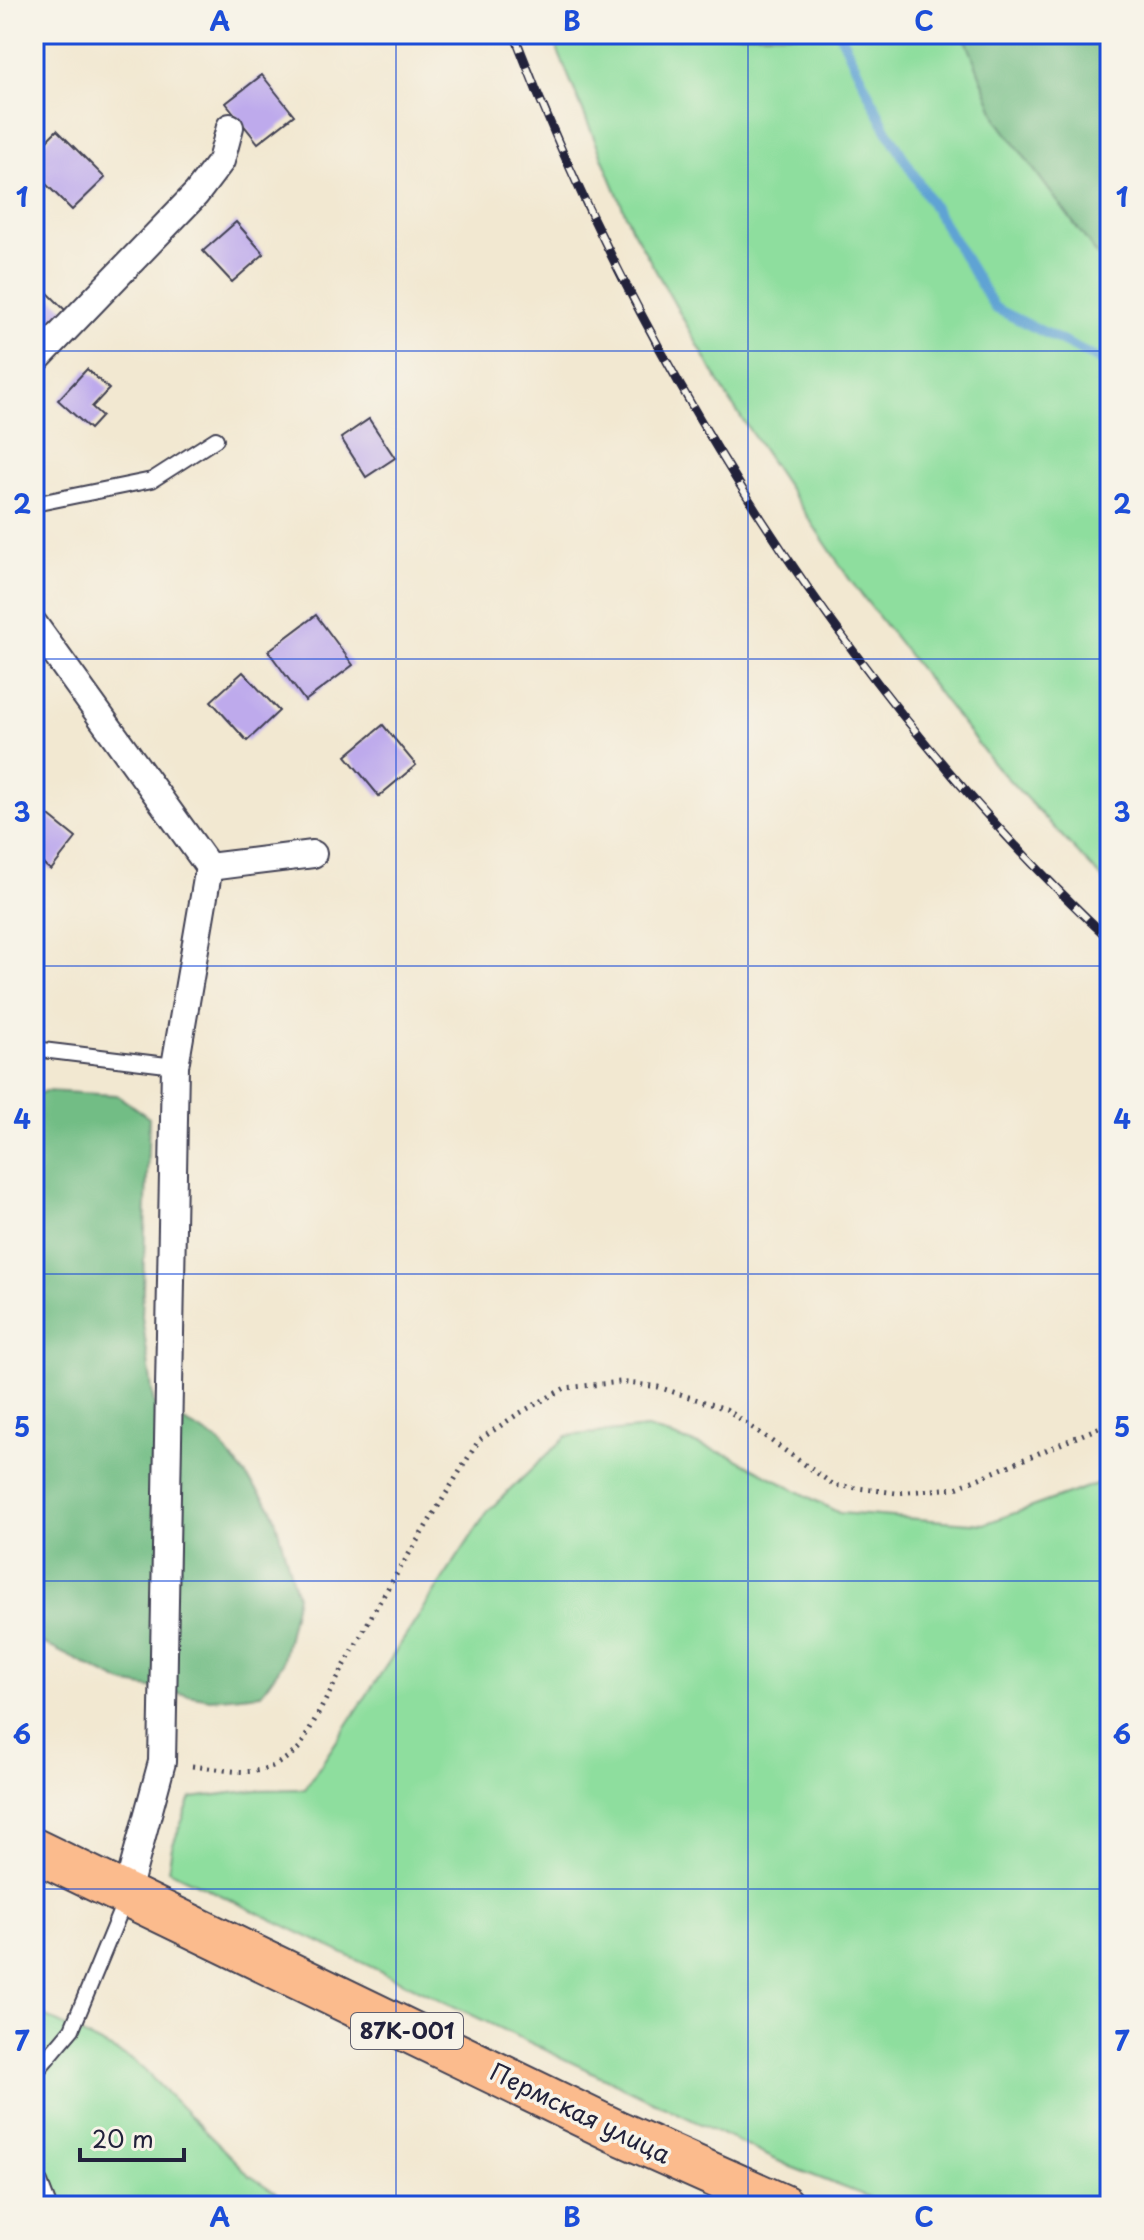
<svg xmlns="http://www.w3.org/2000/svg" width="1144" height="2240" font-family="'Playpen Sans',sans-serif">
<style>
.green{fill:#8ede9e;stroke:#58806c;stroke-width:2}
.forest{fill:#72bd85;stroke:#4a7060;stroke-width:2}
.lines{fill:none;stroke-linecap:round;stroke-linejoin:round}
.stream{stroke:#5fa3d4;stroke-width:10}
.building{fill:#beaaec}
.lane-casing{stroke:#414052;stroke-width:18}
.street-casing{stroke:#414052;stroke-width:30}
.primary-casing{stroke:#414052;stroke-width:46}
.path{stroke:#414052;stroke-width:5;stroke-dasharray:2 6;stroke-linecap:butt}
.lane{stroke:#fff;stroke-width:14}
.street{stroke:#fff;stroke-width:26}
.primary{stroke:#fbbb8d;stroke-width:42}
.rail-casing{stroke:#22223b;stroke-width:9}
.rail{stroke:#f7f3e8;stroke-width:6;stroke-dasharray:18;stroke-linecap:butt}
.grid{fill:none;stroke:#1d4ed8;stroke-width:2;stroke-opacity:0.55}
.labels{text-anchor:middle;stroke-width:7;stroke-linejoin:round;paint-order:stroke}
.shield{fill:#f7f3e8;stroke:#62616f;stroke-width:2}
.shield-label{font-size:22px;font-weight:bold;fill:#22223b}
.street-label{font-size:24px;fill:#22223b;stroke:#f7f3e8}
.neatline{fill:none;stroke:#1d4ed8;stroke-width:3}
.grid-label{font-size:26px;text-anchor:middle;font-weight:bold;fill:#1d4ed8}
</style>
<rect width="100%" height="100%" fill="#f7f3e8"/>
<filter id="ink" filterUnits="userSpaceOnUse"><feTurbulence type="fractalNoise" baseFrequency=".0125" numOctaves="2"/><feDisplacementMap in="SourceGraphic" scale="16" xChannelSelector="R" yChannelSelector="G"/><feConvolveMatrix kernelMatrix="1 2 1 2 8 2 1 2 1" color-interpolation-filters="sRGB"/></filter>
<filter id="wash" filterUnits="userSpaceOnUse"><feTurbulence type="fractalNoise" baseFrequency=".006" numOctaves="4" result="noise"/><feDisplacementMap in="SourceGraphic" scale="32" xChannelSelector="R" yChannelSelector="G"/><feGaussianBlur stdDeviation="1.8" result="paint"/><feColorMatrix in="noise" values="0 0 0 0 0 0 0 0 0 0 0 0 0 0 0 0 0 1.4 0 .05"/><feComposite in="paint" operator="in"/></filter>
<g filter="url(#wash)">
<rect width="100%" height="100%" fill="#f2e8d1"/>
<g class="green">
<path d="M551,34H964L998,121L1110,272V887L993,763L850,580L728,398L631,227Z"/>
<path d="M647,1428L731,1456L839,1513L984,1524L1110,1479V2206H892L791,2167L168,1870L172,1847L191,1798L257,1790L305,1789L488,1511L567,1436Z"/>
<path d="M34,2011L135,2061L249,2175L296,2206H34Z"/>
</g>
<g class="forest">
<path d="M964,34H1110V272L998,121Z"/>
<path d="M45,1091L117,1095L149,1118L142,1316L154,1405L217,1440L272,1508L297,1596L282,1664L261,1694L210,1699L123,1683L34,1639V1096Z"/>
</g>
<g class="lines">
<path class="stream" d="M840,34L885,127L995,308L1110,365"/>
</g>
<g id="blocks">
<g class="building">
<path d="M262,75L294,115L258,143L226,103Z"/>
<path d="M57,130L105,178L72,210L34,172V153Z"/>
<path d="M236,222L264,254L232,282L203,251Z"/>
<path d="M37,282L69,314L34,348V284Z"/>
<path d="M87,369L109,389L92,407L102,416L90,429L58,400Z"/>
<path d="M369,419L395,458L366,477L341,438Z"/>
<path d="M316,615L353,665L305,701L268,651Z"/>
<path d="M243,672L279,711L247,741L211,701Z"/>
<path d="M383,725L416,765L379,796L346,756Z"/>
<path d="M34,804L76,838L51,870L34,857Z"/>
</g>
</g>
</g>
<g filter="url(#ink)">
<use href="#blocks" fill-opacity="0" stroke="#414052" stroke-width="2"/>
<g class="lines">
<g class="lane-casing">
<g id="lane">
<path d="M34,504L152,480L216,439"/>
<path d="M34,1049L175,1066"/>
<path d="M34,2074L72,2029L125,1900"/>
<path d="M34,2167L49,2206"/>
</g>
</g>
<g class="street-casing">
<g id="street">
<path d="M34,362L196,194L221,161L230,127"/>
<path d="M34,624L209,867L313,854"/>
<path d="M126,1895L162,1762L175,1066L209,867"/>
</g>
</g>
<g class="primary-casing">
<path id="primary" d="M34,1850L615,2131L783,2206"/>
</g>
<path class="path" d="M192,1766C240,1771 262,1782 300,1747L377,1606L479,1440L518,1414L565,1388L620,1382L658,1387L726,1409L834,1485L896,1493L956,1488L1110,1423"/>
<use href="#lane" class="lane"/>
<use href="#street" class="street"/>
<use href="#primary" class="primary"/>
<g class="rail-casing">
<path id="rail" d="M514,34C640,363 852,700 1110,940"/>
</g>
<use href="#rail" class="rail"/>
</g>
</g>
<path class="grid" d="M396,34V2206M748,34V2206M34,351H1110M34,659H1110M34,966H1110M34,1274H1110M34,1581H1110M34,1889H1110"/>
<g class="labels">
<rect class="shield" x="351" y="2013" width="112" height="36" rx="6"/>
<g class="shield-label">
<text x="407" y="2039">87К-001</text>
</g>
<g class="street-label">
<text transform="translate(580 2114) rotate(26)" y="8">Пермская улица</text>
</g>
</g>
<rect width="1144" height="2240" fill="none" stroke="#f7f3e8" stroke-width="88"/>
<path d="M80 2148v12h104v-12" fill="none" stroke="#22223b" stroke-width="4"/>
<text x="92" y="2148" font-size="24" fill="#22223b" stroke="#f7f3e8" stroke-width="6" paint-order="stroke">20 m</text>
<rect x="44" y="44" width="1056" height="2152" class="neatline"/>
<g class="grid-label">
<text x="220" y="31">A</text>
<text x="572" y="31">B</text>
<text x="924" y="31">C</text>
<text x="22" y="207">1</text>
<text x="1122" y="207">1</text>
<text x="22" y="514">2</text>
<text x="1122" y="514">2</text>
<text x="22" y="822">3</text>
<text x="1122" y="822">3</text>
<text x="22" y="1129">4</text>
<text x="1122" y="1129">4</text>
<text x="22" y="1437">5</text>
<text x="1122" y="1437">5</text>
<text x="22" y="1744">6</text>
<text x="1122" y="1744">6</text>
<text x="22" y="2051">7</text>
<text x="1122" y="2051">7</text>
<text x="220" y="2227">A</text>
<text x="572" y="2227">B</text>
<text x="924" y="2227">C</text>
</g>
</svg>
